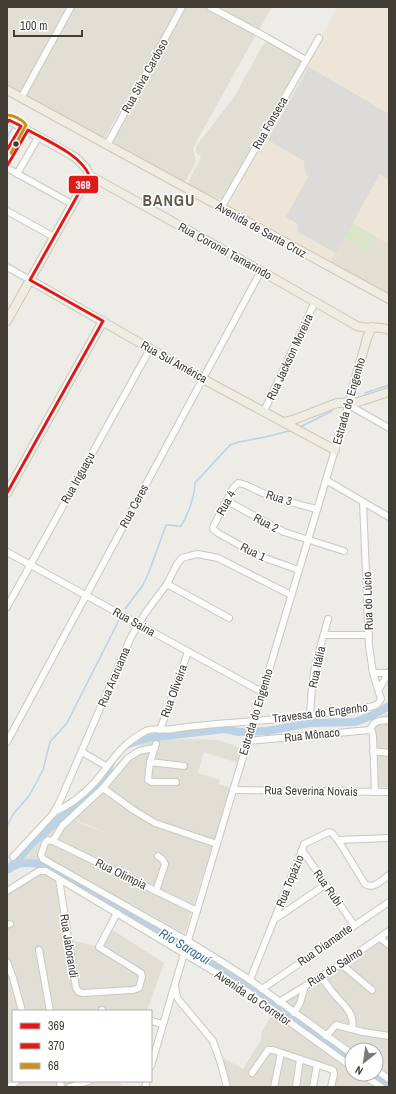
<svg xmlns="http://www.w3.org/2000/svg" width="396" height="1094" font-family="'Archivo Narrow',sans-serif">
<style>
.residential{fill:#e1ded5}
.commercial{fill:#ece5d8}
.education{fill:#e3dfd3}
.green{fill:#d8e5c9}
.parking{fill:#dcdbd7}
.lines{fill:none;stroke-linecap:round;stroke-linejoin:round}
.stream{stroke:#bbd2e6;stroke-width:1.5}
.river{stroke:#bbd2e6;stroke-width:8}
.minor-casing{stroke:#c9c8c3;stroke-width:8}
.major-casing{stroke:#cdc8b7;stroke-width:10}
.minor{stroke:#fcfcfb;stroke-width:6}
.major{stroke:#efece3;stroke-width:8}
.bus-1-casing{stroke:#fff;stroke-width:6}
.bus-2-casing{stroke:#fff;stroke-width:6}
.bus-3-casing{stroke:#fff;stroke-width:6}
.bus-1{stroke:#e31919;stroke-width:3}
.bus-2{stroke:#e31919;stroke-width:3}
.bus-3{stroke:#cc901f;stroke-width:3}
.bus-dot{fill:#413d35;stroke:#fff;stroke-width:1.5}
.labels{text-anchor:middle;stroke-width:3;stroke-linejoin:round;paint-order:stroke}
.street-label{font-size:12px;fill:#413d35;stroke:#fff}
.water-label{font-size:13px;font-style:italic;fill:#3b6e9f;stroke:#fff}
.district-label{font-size:16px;font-weight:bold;letter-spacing:1px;fill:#625b4d;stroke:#fff}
.line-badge{stroke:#fff;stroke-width:1.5}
.badge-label{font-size:11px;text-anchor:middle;font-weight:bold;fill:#fff}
</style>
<rect width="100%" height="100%" fill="#edece7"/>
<g class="residential">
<path d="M7,7H68L28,79L21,90L17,92L7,87Z"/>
<path d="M75,7H179L105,137L102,138L27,97L26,94Z"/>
<path d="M185,7H206L252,33L255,36L193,148L196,162L184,183L111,143V140Z"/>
<path d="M214,7H272L259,30Z"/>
<path d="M267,42H269L299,59L302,63L224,199H219L187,185L201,157L196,153V146L234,97L263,45Z"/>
<path d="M389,713V787L375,788L371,720Z"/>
<path d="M186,739L219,740L241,748L238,763L204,752L198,773L220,780L219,784L231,788L193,906L185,934L57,863L51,860L48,864L30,861H20L43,837L67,815L82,824L109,834L78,821L67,815L86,798L119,762L143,743L159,740Z"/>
<path d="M43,871L54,878L60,895L71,940L95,946L101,945L111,929L164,963L147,1011H13V1081H119L122,1087H7V894Z"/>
<path d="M389,933V1074L376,1065V1050H354L283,1000Z"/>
<path d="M273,1014L352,1070V1074H358L372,1083L370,1087H332L334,1070L316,1064L312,1087H230L223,1060L224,1058L243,1069L261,1040L262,1031Z"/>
</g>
<path class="commercial" d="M338,7H389V244L352,223L330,262L231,208L229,202Z"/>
<path class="education" d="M352,223L389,244V294L330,262Z"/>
<path class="green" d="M352,223L374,236L366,251L344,238Z"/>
<path class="parking" d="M309,67L389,114V180L380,174L336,253L298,232L297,227L298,224L286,217L308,177L305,171L304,161L268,140Z"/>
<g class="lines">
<g class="stream">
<path d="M7,137L13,127"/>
<path d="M365,393L389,385"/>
<path d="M300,427L332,411"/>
<path d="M125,609L143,585L149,572L166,525L181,526C188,515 195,495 195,483L230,445L239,442L265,437L293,430"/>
<path d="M7,826L14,813L29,796L43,770L50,742L67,723L120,618"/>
</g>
<g class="river">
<path d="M125,746L131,743L148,738L225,729L239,732L267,731L310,723L355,722L371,716L389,706"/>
<path d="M12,867C23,860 38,864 50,866L195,953L229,972L352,1058"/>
<path d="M9,869L30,845L104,780L111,762"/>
<path d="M375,1074L389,1084"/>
</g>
<g class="minor-casing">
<g id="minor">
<path d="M210,7L266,37L306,60"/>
<path d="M21,98L71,7"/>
<path d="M107,145L182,7"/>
<path d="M7,168L72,204"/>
<path d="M17,174L39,136"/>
<path d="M221,208L319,38"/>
<path d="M7,211L54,237"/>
<path d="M7,267L30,280"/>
<path d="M264,411L315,302"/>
<path d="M326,480L389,517"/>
<path d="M227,501L284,532L344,551"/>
<path d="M7,552L262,692"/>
<path d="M299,570L259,556L218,533L213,529V527L233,488L238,483C248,484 256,491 265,494C282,500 300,505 317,509"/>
<path d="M167,584L229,618"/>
<path d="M7,607L150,349"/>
<path d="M324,635H369"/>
<path d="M373,673H388"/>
<path d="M379,689L389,672"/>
<path d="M310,715L312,687L315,666L328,619"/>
<path d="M160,730L188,652"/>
<path d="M370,730C374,720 379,721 389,720"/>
<path d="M247,741L370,730L372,731L373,736L375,792"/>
<path d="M7,742L261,271"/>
<path d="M156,744L150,762L148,780L152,782H176"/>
<path d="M373,751L389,753"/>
<path d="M82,752L106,766"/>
<path d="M150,762L184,766"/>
<path d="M103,788L135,811L155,823L217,844"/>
<path d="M233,790L389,792"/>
<path d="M54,812C69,806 84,794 95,782C113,761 119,745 146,731C154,727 164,731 173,729C204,724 235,723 267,720C301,717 335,712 369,707C375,706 378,705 381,699L373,673L369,646L363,502"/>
<path d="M338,840L365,884C373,890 382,880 389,875"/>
<path d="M53,841L62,826L103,788L128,758L139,751L154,748"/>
<path d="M302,850L354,925"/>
<path d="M13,857L53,814L60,801L131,637L146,612L167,584L177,564L182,558L189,556L198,554L218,558L291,595"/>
<path d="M59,879L76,988L79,992L83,993L133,990L139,988L142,977L141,973L99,947L117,913"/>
<path d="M7,891L39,871H46L245,990L352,1067"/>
<path d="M156,891L165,864L163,860L158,856"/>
<path d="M197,911L53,841L48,840L45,843L41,855L43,859L188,941L222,962L250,980L352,1054"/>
<path d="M275,919L325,885"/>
<path d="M7,925L10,924"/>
<path d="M380,938L389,945"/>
<path d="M39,950L50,1011"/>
<path d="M7,962L13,978L22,1011"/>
<path d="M341,964L372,990"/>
<path d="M321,976C324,980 327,985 330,989C339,1002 356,1011 352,1029"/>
<path d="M250,980L302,850L304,844L329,832L332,833L338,840L389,838"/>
<path d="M262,989L389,902"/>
<path d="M279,1002L341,964L389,931"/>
<path d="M102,1011V1010"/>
<path d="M294,1013L300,1003L305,986"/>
<path d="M151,1021L163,1024"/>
<path d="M326,1036L336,1025L363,1032L389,1036"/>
<path d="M151,1066L174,987"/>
<path d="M376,1070L389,1079"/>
<path d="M252,1073L268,1050H273L333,1070L334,1074L331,1087"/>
<path d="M362,1074L381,1087"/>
<path d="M60,1081L61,1087"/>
<path d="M9,1087L17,1081"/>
<path d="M70,1087L89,1081"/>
<path d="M145,1087L147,1081"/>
<path d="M227,1087L220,1061L213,1041L178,999L176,993L175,984L349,403L354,408L389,428"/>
<path d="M274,1087L281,1053"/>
<path d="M296,1087L300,1059"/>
<path d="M313,1087L317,1065"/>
</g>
</g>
<g class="major-casing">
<g id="major">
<path d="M7,90L389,299"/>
<path d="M7,119L75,157L86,168L89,175L261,271L357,326C369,330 377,325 389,330"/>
<path d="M30,280L203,379L335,450"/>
<path d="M7,321L89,175"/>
<path d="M349,403L367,338L372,327"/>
<path d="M284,422L293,420L337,403L358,402L389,392"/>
<path d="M7,493L103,321"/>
</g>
</g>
<use href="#minor" class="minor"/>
<use href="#major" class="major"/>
<g class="bus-1-casing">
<path id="bus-1" d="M7,166L28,130C47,141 80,154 89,175L30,280L103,321L7,493"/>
</g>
<g class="bus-2-casing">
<path id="bus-2" d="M7,123L9,120L21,126L7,150"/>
</g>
<g class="bus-3-casing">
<path id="bus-3" d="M7,115C13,115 23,120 26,125L11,153"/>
</g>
<use href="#bus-1" class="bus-1"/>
<use href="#bus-2" class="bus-2"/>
<use href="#bus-3" class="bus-3"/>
</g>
<circle class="bus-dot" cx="16" cy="144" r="3.5"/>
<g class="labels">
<g class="street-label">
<text transform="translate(145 76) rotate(-61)" y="4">Rua Silva Cardoso</text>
<text transform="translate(270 123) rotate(-60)" y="4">Rua Fonseca</text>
<text transform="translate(261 230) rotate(29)" y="4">Avenida de Santa Cruz</text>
<text transform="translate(225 251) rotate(29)" y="4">Rua Coronel Tamarindo</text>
<text transform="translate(290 357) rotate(-65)" y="4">Rua Jackson Moreira</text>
<text transform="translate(174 362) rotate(29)" y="4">Rua Sul América</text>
<text transform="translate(349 401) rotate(-74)" y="4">Estrada do Engenho</text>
<text transform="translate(78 478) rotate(-61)" y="4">Rua Iriguaçu</text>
<text transform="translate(279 498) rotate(17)" y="4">Rua 3</text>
<text transform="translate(226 503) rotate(-61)" y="4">Rua 4</text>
<text transform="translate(134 506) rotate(-62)" y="4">Rua Ceres</text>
<text transform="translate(266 523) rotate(28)" y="4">Rua 2</text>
<text transform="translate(253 552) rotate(26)" y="4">Rua 1</text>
<text transform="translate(368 601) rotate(-92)" y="4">Rua do Lúcio</text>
<text transform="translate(134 622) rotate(29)" y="4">Rua Saina</text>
<text transform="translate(317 667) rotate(-78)" y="4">Rua Itália</text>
<text transform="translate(114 677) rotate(-67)" y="4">Rua Araruama</text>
<text transform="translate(174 691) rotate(-70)" y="4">Rua Oliveira</text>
<text transform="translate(256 712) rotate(-73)" y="4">Estrada do Engenho</text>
<text transform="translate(320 713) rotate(-7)" y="4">Travessa do Engenho</text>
<text transform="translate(312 735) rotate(-6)" y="4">Rua Mônaco</text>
<text transform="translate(311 791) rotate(1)" y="4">Rua Severina Novais</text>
<text transform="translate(121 874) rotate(26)" y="4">Rua Olimpia</text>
<text transform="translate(290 881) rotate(-68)" y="4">Rua Topázio</text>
<text transform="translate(328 888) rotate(55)" y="4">Rua Rubi</text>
<text transform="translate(325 945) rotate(-35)" y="4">Rua Diamante</text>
<text transform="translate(69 946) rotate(81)" y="4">Rua Jaborandi</text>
<text transform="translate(335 967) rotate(-32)" y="4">Rua do Salmo</text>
<text transform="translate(253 998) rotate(34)" y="4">Avenida do Corretor</text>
</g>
<g class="water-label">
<text transform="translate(185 946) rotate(31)" y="5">Rio Sarapuí</text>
</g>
<g class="district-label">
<text x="169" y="206">BANGU</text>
</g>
</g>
<rect class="line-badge" x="68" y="175" width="31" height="19" rx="4" fill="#e31919"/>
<g class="badge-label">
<text x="83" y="189">369</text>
</g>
<rect width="396" height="1094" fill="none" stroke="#413d35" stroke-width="16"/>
<rect x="12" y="1010" width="140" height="72" fill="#ffffff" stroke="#b3b1ae"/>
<rect x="20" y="1023" width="20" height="6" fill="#e31919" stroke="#b3b1ae"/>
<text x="48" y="1030" font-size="12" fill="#413d35">369</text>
<rect x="20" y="1043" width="20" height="6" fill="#e31919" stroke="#b3b1ae"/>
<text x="48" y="1050" font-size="12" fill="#413d35">370</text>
<rect x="20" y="1063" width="20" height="6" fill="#cc901f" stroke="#b3b1ae"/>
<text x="48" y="1070" font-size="12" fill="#413d35">68</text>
<g transform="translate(364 1062) rotate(210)"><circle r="19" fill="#ffffff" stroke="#b3b1ae"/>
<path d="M0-3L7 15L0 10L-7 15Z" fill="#7d7a73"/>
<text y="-6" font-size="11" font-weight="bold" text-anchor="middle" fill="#413d35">N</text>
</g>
<path d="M14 30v6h68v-6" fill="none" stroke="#413d35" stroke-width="2"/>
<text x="20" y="30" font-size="12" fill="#413d35" stroke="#ffffff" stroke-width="3" paint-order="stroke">100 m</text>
</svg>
